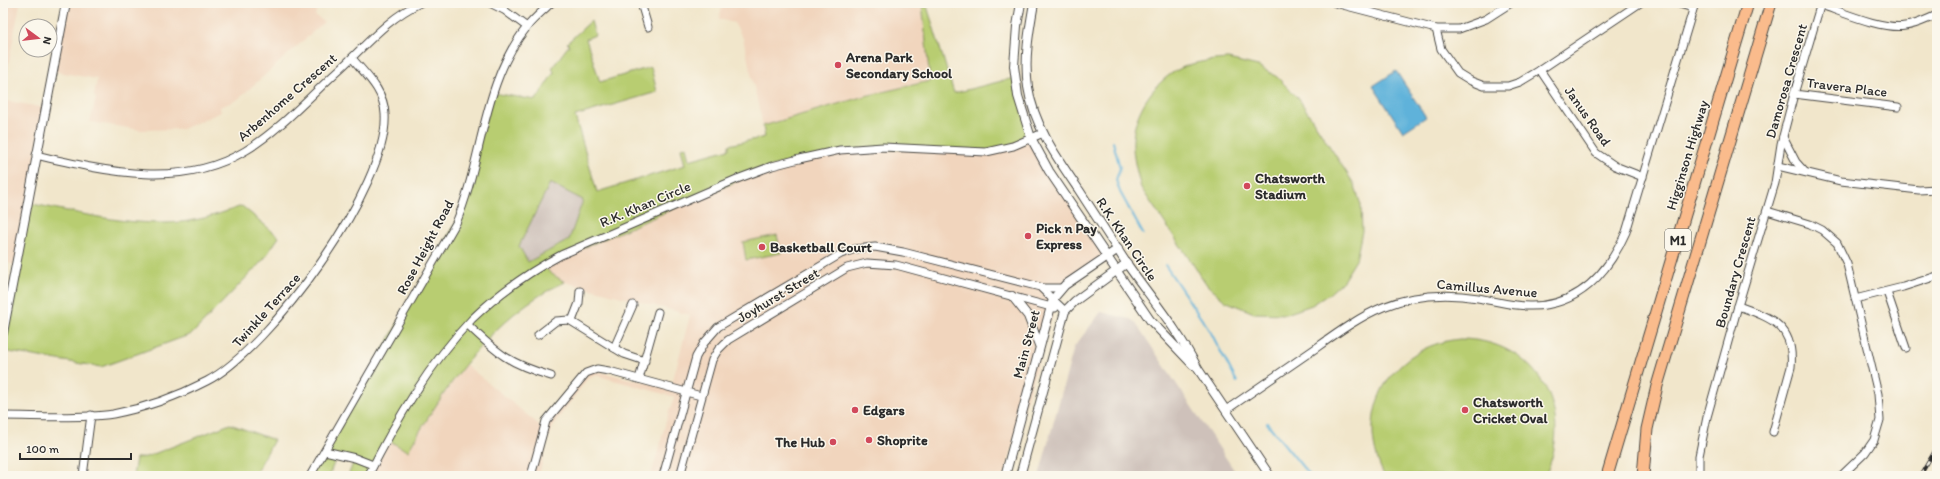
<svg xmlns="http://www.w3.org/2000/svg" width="1940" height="479" font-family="Itim,sans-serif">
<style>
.built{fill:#f1d5bd}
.industrial{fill:#cec1ba}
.green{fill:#b8cd71;stroke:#727c4e;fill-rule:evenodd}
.water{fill:#5fb2da;stroke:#456e82}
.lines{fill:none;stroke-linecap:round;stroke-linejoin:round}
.stream{stroke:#5fb2da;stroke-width:2}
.minor-casing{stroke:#494743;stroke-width:9}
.tertiary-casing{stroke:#494743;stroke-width:10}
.trunk-casing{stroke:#494743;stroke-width:13}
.minor{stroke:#fff;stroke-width:7}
.tertiary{stroke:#fff;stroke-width:8}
.trunk{stroke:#fabb8c;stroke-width:11}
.rail-casing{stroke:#2b2b2b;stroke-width:3.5}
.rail{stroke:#fbf7ec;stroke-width:2;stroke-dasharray:6;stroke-linecap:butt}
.poi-dot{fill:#d1495b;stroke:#fbf7ec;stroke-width:1.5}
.labels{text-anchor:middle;stroke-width:3;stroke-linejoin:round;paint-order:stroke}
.shield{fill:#fbf7ec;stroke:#696865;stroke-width:1}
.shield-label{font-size:13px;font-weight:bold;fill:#2b2b2b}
.poi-label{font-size:14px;font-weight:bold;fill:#2b2b2b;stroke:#fbf7ec;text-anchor:start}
.street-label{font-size:14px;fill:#2b2b2b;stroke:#fbf7ec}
</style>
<rect width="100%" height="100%" fill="#fbf7ec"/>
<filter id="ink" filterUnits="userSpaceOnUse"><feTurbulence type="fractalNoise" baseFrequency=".025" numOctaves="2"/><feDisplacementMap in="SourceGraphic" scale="8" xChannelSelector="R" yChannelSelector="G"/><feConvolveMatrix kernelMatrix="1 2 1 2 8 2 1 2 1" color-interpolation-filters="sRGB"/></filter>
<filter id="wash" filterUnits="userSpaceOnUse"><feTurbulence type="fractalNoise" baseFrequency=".012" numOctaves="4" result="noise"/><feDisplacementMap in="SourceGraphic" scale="16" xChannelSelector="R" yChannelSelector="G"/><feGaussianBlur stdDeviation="0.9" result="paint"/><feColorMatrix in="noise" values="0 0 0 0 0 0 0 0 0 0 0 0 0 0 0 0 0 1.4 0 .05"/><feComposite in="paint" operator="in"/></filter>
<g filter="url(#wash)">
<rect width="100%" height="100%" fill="#f1e6cb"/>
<g class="built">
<path d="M3,3H20L3,93Z"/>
<path d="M66,3H320L315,15L324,22L237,100L220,107L221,112L182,129L141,130L90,122L96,98L94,96L97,79L52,71Z"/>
<path d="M723,3H922L930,81L865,96L763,126L743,38L734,23L719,19Z"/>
<path d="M3,100L45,108L15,265L3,262Z"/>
<path d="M1031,139L1106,258L1060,288L1004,476H651L669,411L675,397L595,375L588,378L554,424L547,441L539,476H368L387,440L408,451L425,422L465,364L543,428L591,370L671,388L690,315L565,282L550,273L544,265L738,179L816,155Z"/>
</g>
<g class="industrial">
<path d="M549,182L583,199L569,240L528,262L519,246Z"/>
<path d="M1101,312L1130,319L1135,322L1238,476H1039L1074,347Z"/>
</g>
<g class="green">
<path d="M922,3H926L954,93L1014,78L1031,139L991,151L926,149L841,151L772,166L544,265L550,273L565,282C493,314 446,386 408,451L387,440L368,476H348L355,458L337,455L329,476H310L456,222L493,93L536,100L554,72L552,68L569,45L567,43L591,21L595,35L586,39L600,82L651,67L657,92L575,116L597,192L685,165L681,148L686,147L689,160L729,149V145L765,137L763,126L865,96L930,81ZM550,183L583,200L569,240L528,262L519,246Z"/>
<path d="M1228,59L1258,66L1277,77L1299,99L1354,184L1361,205L1362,231L1356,260L1343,281L1329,294L1312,305L1286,314L1254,313L1225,301L1207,285L1141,188C1137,172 1132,156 1133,139C1135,109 1157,77 1186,66C1199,61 1214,60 1228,59Z"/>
<path d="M27,203C77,212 129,227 181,222C202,220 222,213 242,206L279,237L264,259L192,334L101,367L3,351V335Z"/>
<path d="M777,235L781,253L746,260L743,242Z"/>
<path d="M1460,339C1535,339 1577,409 1545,476L1384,475C1353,412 1390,346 1460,339Z"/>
<path d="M230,424L274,440L254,476H133L136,458L146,457Z"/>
</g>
<path class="water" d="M1396,71L1426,117L1403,132L1373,86Z"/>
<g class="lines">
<g class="stream">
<path d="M1113,142L1120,168L1116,180L1120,192L1143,234"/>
<path d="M1165,265L1211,333L1237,382"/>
<path d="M1267,423L1310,476"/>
</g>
</g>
</g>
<g filter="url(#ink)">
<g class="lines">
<g class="minor-casing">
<g id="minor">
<path d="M490,3L504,10L527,27"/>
<path d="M641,3L648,27"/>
<path d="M1335,3L1436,29H1459L1486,19L1511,3"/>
<path d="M1676,3L1693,8"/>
<path d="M1821,5C1842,12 1883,30 1905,26C1916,25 1927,19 1937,15"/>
<path d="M1436,29L1441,49L1458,73L1471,81L1484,86H1508L1520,82L1540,70L1640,3"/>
<path d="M1540,70L1596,153L1615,166L1643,177"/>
<path d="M1794,94L1898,107"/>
<path d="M1783,137L1796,162L1805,172"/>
<path d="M36,155C105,171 180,190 245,151C279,131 311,95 341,68C366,45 388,18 420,3"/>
<path d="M1778,166L1841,181L1919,190L1937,189"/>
<path d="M1767,211L1810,224L1822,230L1837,243L1847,264L1878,394L1880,420L1874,440L1865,453L1841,476"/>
<path d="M1042,288H1060"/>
<path d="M1887,292L1906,348"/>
<path d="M1855,299L1903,287L1937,276"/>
<path d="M1738,306C1771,318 1795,325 1791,367L1773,432"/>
<path d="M572,321L579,303L580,291"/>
<path d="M468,325C498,354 510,364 551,376"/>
<path d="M538,335L556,321L569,320L624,354L645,361"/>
<path d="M614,348L633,305"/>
<path d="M639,379L658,312"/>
<path d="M1226,410C1256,389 1286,369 1316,348C1337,333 1359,317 1383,307C1413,295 1447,293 1478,298C1495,301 1512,306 1529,306C1578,307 1608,273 1626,232L1695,3"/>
<path d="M3,416C37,416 80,419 113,414C145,408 178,396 207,381C269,349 390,185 385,114C384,90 366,75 352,58"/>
<path d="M325,451L355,458L373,465"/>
<path d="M83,476L91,415"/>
<path d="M310,476L456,223C483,160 482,82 527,27C534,18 543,11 551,3"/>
<path d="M368,476C396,421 429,364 472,319C498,294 529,272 561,255L737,179L772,166L799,159L840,150L883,147L986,152L1013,146L1043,133"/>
<path d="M531,476L546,421L586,373L597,369L609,371L701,396"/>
<path d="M663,476L696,357L704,343L718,327L841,254L855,249L875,247L903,252L1040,287L1065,311"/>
<path d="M680,476L712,360L718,350L728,340L847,268L867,263L896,265L1055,308"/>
<path d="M1699,476V456L1707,417L1738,306L1775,183L1781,144L1794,94L1821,3"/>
</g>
</g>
<g class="tertiary-casing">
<g id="tertiary">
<path d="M1021,3L1017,26L1014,66L1018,96L1031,138L1049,171L1150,320L1193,365"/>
<path d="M1034,3C1029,31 1024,59 1028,87C1034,126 1057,158 1079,190C1095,215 1111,239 1127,264C1151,298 1179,331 1198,369L1270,476"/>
<path d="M1012,296L1028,316L1039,345"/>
<path d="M3,333L66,3"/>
<path d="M1005,476L1053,299L1065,285L1118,249"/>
<path d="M1020,476L1065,311L1075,301L1127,263"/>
</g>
</g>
<g class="trunk-casing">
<g id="trunk">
<path d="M1607,476L1748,3"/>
<path d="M1643,476L1647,429L1657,386L1771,3"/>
</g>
</g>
<use href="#minor" class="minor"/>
<use href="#tertiary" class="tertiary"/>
<use href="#trunk" class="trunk"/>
<g class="rail-casing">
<path id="rail" d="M1920,476L1937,447"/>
</g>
<use href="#rail" class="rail"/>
</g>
</g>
<g class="poi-dot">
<circle cx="838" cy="65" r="4"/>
<circle cx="1247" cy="186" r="4"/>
<circle cx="1028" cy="236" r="4"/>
<circle cx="762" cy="247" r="4"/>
<circle cx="855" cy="410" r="4"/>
<circle cx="1465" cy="410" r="4"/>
<circle cx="869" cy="440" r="4"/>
<circle cx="833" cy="442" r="4"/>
</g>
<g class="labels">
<rect class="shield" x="1665" y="229" width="26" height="22" rx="3"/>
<g class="shield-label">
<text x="1678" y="245">M1</text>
</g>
<g class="poi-label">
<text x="846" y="62">Arena Park<tspan x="846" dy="16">Secondary School</tspan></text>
<text x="1255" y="183">Chatsworth<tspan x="1255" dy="16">Stadium</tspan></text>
<text x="1036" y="233">Pick n Pay<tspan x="1036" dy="16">Express</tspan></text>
<text x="770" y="252">Basketball Court</text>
<text x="1473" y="407">Chatsworth<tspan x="1473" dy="16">Cricket Oval</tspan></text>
<text x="863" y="415">Edgars</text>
<text x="877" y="445">Shoprite</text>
<text x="825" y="447" text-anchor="end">The Hub</text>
</g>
<g class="street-label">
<text transform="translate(1786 81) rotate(-74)" y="5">Damorosa Crescent</text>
<text transform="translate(1847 87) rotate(7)" y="5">Travera Place</text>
<text transform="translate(287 97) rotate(-41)" y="5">Arbenhome Crescent</text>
<text transform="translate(1588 116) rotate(55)" y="5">Janus Road</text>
<text transform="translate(1687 155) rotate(-73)" y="5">Higginson Highway</text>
<text transform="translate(645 204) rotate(-23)" y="5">R.K. Khan Circle</text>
<text transform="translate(1127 239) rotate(56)" y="5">R.K. Khan Circle</text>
<text transform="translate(425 247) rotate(-62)" y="5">Rose Height Road</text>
<text transform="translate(1735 272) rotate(-74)" y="5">Boundary Crescent</text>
<text transform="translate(1487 288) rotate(5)" y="5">Camillus Avenue</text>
<text transform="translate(778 295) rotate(-31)" y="5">Joyhurst Street</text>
<text transform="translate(266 310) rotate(-48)" y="5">Twinkle Terrace</text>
<text transform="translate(1026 344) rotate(-75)" y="5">Main Street</text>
</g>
</g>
<rect width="1940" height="479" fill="none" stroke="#fbf7ec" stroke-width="16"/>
<g transform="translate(38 38) rotate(105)"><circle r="19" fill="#fbf7ec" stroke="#a8a59f"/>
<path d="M0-3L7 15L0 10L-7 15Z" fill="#d1495b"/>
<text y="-6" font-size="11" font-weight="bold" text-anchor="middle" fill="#2b2b2b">N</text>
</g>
<path d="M20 453v6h111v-6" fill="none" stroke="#2b2b2b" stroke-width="2"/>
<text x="26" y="453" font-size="12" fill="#2b2b2b" stroke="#fbf7ec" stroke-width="3" paint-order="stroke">100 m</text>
</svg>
